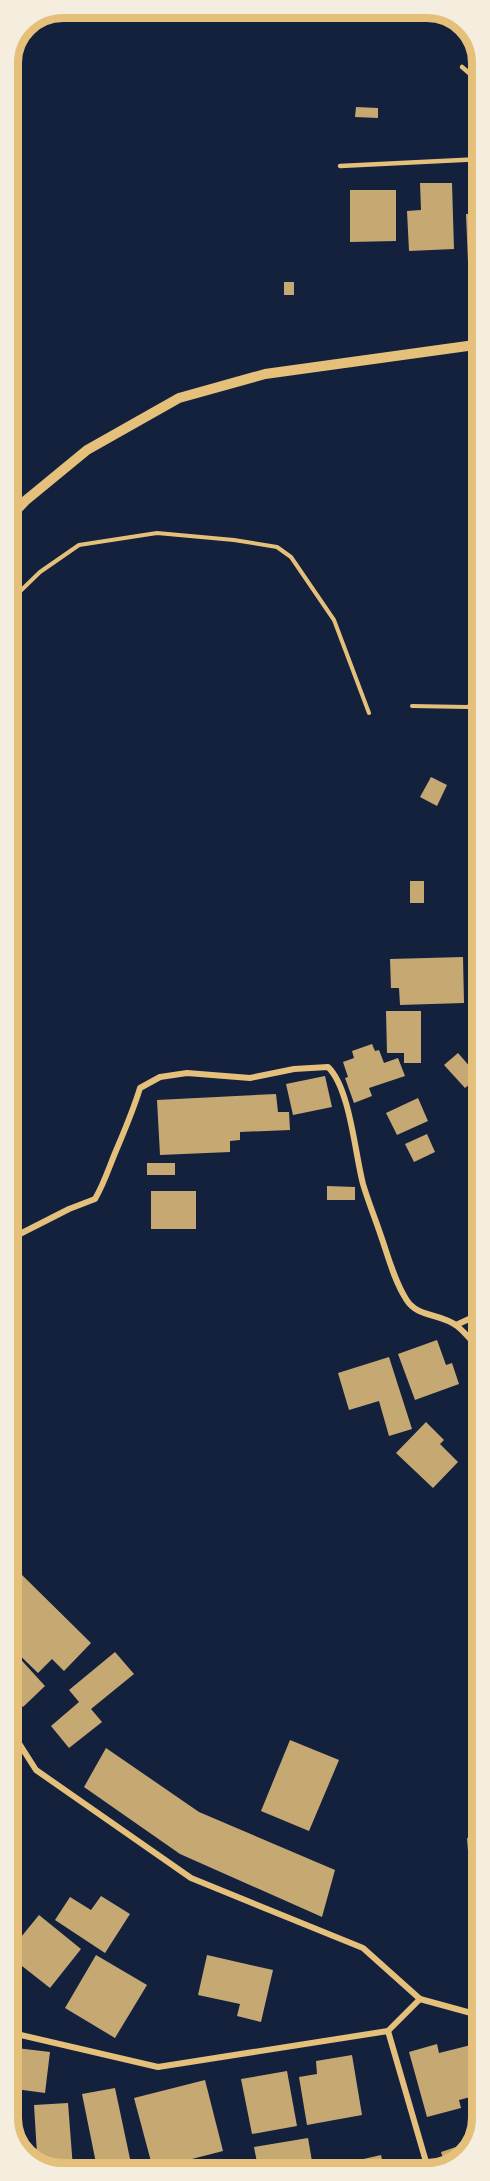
<svg xmlns="http://www.w3.org/2000/svg" width="490" height="2181" font-family="Poppins,sans-serif">
<style>
.building{fill:#c6a872}
.lines{fill:none;stroke-linecap:round;stroke-linejoin:round}
.path{stroke:#e5c07b;stroke-width:4}
.service{stroke:#e5c07b;stroke-width:4.5}
.minor{stroke:#e5c07b;stroke-width:6}
.tertiary{stroke:#e5c07b;stroke-width:10}
.rim{fill:none;stroke:#e5c07b;stroke-width:8}
</style>
<rect width="100%" height="100%" fill="#14213d"/>
<g class="building">
<path d="M356,107L378,108V118L355,117Z"/>
<path d="M420,183H452L454,249L409,251L407,211L421,210Z"/>
<path d="M350,190H396V241L350,242Z"/>
<path d="M466,214H482V262H468Z"/>
<rect x="284" y="282" width="10" height="13"/>
<path d="M431,777L447,785L437,806L420,797Z"/>
<rect x="410" y="881" width="14" height="22"/>
<path d="M463,957L464,1003L400,1005L399,988H391L390,959Z"/>
<path d="M386,1011H421V1063H404V1053H387Z"/>
<path d="M372,1044L375,1051L379,1050L384,1063L398,1058L405,1076L369,1088L372,1096L354,1103L345,1078L348,1077L343,1062L354,1058L352,1051Z"/>
<path d="M458,1053L479,1077L465,1088L444,1065Z"/>
<path d="M325,1076L332,1107L293,1115L286,1084Z"/>
<path d="M276,1094L278,1112H289L290,1130L240,1132V1140L230,1141V1152L160,1155L157,1100Z"/>
<path d="M418,1098L428,1121L397,1135L386,1113Z"/>
<path d="M427,1134L435,1152L414,1162L405,1144Z"/>
<rect x="147" y="1163" width="28" height="12"/>
<path d="M327,1186L355,1187V1200H327Z"/>
<rect x="151" y="1191" width="45" height="38"/>
<path d="M437,1340L446,1365L452,1363L459,1384L415,1400L398,1354Z"/>
<path d="M389,1357L412,1429L389,1436L379,1401L349,1410L338,1373Z"/>
<path d="M426,1422L444,1440L440,1444L458,1462L433,1488L396,1453Z"/>
<path d="M21,1574L91,1643L64,1671L52,1659L38,1673L8,1644V1587Z"/>
<path d="M470,1597H482V1644H480V1632L471,1631Z"/>
<path d="M14,1652L45,1686L23,1707L8,1691V1658Z"/>
<path d="M115,1652L134,1674L91,1709L102,1722L69,1748L51,1726L79,1702L69,1690Z"/>
<path d="M290,1740L339,1760L309,1831L261,1811Z"/>
<path d="M106,1748L199,1812L335,1870L322,1917L180,1854L84,1787Z"/>
<path d="M8,1826L22,1835L8,1855Z"/>
<path d="M482,1837V1863L469,1864L467,1838Z"/>
<path d="M101,1896L130,1914L105,1953L55,1920L70,1897L91,1910Z"/>
<path d="M39,1915L81,1949L50,1988L8,1955V1953Z"/>
<path d="M96,1955L147,1985L115,2038L65,2008Z"/>
<path d="M207,1955L273,1970L261,2022L237,2016L240,2004L198,1995Z"/>
<path d="M437,2044L439,2053L475,2044L482,2073V2094L459,2100L461,2108L427,2117L409,2052Z"/>
<path d="M8,2047L50,2052L45,2093L8,2088Z"/>
<path d="M352,2055L362,2115L307,2125L299,2077L317,2074L316,2061Z"/>
<path d="M287,2071L297,2126L252,2134L241,2079Z"/>
<path d="M205,2080L223,2151L153,2169L134,2098Z"/>
<path d="M115,2088L133,2173H98L82,2094Z"/>
<path d="M68,2103L73,2168L49,2170L30,2160L29,2154H37L34,2105Z"/>
<path d="M9,2122H21L22,2153L9,2128Z"/>
<path d="M308,2138L314,2173H259L254,2147Z"/>
<path d="M468,2143L470,2150L469,2154L446,2168L441,2152Z"/>
<path d="M381,2155L385,2173H321L320,2169Z"/>
</g>
<g class="lines">
<g class="path">
<path d="M8,603L40,572L79,545L157,533L234,540L277,547L291,557L334,620L369,713"/>
<path d="M412,706L467,707L482,702"/>
</g>
<g class="service">
<path d="M462,67L482,84"/>
<path d="M340,166L482,159"/>
</g>
<g class="minor">
<path d="M8,1240L69,1209L95,1199C105,1182 110,1164 118,1146C126,1127 134,1108 140,1088L160,1077L187,1073L250,1078L294,1069L328,1067C350,1088 355,1154 363,1184C368,1201 375,1218 381,1236C388,1256 394,1280 406,1299C417,1318 441,1313 457,1326C466,1333 474,1344 482,1352"/>
<path d="M456,1325L482,1313"/>
<path d="M8,1726L36,1770L191,1878L363,1948L420,1999L482,2016"/>
<path d="M388,2031L429,2172"/>
<path d="M8,2032L158,2067L388,2031L420,1999"/>
</g>
<path class="tertiary" d="M8,519L25,501L87,450L179,398L265,374L482,344"/>
</g>
<path d="M0 0H490V2181H0ZM63 18H427A45 45 0 0 1 472 63V2118A45 45 0 0 1 427 2163H63A45 45 0 0 1 18 2118V63A45 45 0 0 1 63 18Z" fill="#f5edde" fill-rule="evenodd"/>
<path class="rim" d="M63 18H427A45 45 0 0 1 472 63V2118A45 45 0 0 1 427 2163H63A45 45 0 0 1 18 2118V63A45 45 0 0 1 63 18Z"/>
</svg>
